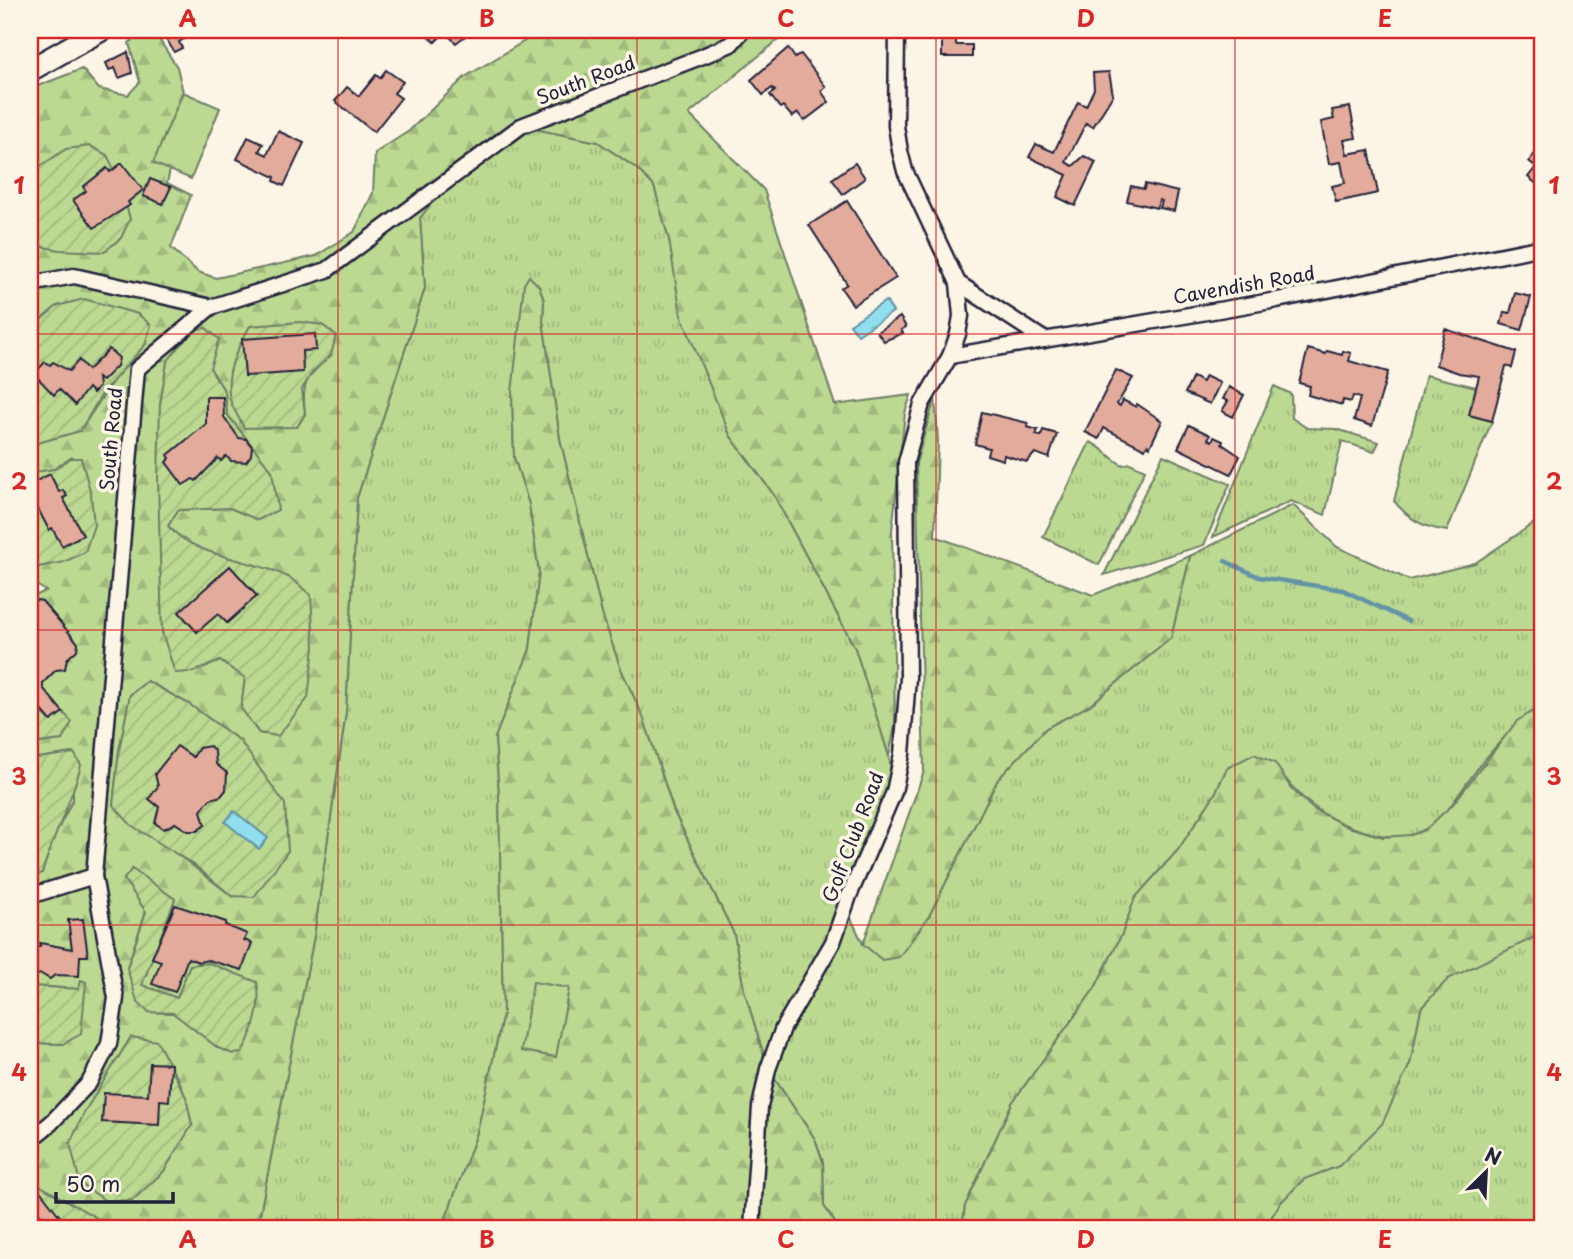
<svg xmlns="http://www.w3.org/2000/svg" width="1573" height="1259" font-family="'Playpen Sans',sans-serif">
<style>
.grass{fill:url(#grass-tufts);stroke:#6e7e66;stroke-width:2}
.forest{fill:url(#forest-firs);stroke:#6e7e66;stroke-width:2;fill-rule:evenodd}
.park{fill:#bbd991;stroke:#6e7e66;stroke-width:2}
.garden{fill:url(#garden-furrows);stroke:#6e7e66;stroke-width:2}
.water{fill:url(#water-ripples);stroke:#6493a6;stroke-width:2}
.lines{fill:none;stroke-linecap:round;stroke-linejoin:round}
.stream{stroke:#6493a6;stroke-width:4.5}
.building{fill:#e3ab9b;stroke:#22223b;stroke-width:2}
.street-casing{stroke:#22223b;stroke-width:19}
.secondary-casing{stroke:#22223b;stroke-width:26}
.street{stroke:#fcf5e5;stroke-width:14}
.secondary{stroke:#fcf5e5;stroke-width:21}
.grid{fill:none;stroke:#d62828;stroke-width:2;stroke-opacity:0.55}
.labels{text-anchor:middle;stroke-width:7;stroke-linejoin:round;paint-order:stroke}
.street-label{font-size:19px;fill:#22223b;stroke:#fcf5e5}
.neatline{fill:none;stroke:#d62828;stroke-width:2.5}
.grid-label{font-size:23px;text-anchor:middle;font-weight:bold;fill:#d62828}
</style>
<defs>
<pattern id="grass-tufts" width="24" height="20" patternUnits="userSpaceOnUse" patternTransform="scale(1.75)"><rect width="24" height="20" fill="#bbd991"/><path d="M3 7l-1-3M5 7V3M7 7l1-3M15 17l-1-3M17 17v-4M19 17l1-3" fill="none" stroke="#a0ba7e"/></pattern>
<pattern id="forest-firs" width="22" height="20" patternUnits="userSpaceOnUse" patternTransform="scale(1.75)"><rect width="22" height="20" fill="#bbd991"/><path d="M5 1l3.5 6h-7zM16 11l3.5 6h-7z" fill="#a0ba7e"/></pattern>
<pattern id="garden-furrows" width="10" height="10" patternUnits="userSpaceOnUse" patternTransform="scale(1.75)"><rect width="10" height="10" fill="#bbd991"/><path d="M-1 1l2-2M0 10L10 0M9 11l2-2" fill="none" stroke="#a0ba7e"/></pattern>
<pattern id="water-ripples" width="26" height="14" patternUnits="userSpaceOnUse" patternTransform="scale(1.75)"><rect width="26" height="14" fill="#90deee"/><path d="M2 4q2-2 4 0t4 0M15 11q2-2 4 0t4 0" fill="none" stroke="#7cbecd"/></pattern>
</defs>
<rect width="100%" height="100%" fill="#fcf5e5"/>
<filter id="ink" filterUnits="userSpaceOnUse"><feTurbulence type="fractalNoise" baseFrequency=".0143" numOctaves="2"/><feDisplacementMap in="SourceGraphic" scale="14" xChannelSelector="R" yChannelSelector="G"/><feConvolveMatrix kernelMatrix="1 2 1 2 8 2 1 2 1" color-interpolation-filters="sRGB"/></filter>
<g filter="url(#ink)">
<g class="grass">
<path d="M521,126L598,142L636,168L654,186L712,388L730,435L774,495L855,648L889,756L894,792L849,896L850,916L863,944L899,957L929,916L998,779L1046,728L1090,705L1171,638L1190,556L1293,505L1337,547L1409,580L1475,563L1543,517V705C1513,724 1490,751 1469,780C1456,798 1443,821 1422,831C1402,841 1380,836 1360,830C1321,818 1297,797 1274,763L1227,768L1215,794L1178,850L1135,898L1122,934L1095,988L1012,1103L965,1206L962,1229H839L824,1206L823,1162L815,1139L768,1069L744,990L734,934L674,812L644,719L620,667L602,614L560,439L543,321L544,300L519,347L512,393L514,457L529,504L539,572L530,649L495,738L499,793L503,1014L477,1133L442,1229H257L314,936L346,712L357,498L425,288L420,218L448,182Z"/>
<path d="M1426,375L1476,387L1469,415L1492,421L1447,531C1422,527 1410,520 1394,501Z"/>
<path d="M1274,386L1291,394L1292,418L1307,428L1336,429L1379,442L1374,452L1342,441L1325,515L1291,501L1213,537Z"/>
<path d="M1090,442C1104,448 1109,458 1123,465L1130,463L1145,470L1099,565L1043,537Z"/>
<path d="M1163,455L1230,484L1204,545L1104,575Z"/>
<path d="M1543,933V1229L1522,1226L1513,1229H1264L1280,1203L1304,1179L1339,1166L1410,1064L1421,1008L1448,978Z"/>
</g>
<g class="forest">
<path d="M145,30H153L177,67L183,92L154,163L170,170L167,183L191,195L171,248L198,272L216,278L316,256L354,232L373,193L375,153L409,131L465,77L543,30H790L689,114L764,190L835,405L911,395L905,413L892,531L895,726L889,756L855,648L774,495L730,435L681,315L669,240L654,186L636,168L598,142L520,126L448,182L420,218L425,288L357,498L346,712L314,936L257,1229H116L30,1180V1043L63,1044L79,989L30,986V878L42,873L53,839L73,799V753L30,759V744L62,740L51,721L30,701V598L46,591L30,581V562L38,567L64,562L71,458L54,469L30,473V445L80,431L122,367L57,306L30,329V244L82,251L123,204C118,176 116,160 90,146L30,173V89L82,69L99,89L128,95L140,82L129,43ZM206,328L210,368L225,392L227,414L272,471L258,520L230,508L178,510L168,526C196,557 251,565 290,578L278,736L259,733L241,708L245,678L220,661L193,672L162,632L161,556ZM240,344L331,355C307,378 301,380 305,414L297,427H271L230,399V370ZM147,681L189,704L240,741L232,896L113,805L119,751L130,695ZM132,869L175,899L141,985L177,998L190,966L195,1029L173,1013L149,1012L127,967L146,911L124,879ZM131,1037C176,1067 180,1071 192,1125L112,1068Z"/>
<path d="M529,276L539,286L544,300L543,321L560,439L602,614L620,667L644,719L674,812L734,934L744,990L768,1069L815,1139L823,1162L824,1206L839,1229H442L477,1133L503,1014L499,793L495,738L530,649L539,572L529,504L514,457L512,393L524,284Z"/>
<path d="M935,398L938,440L935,536L1093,595L1190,556L1171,638L1090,705L1046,728L998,779L929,916L899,957L882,960L863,944L924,771L916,463Z"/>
<path d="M1543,705V933L1448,979L1421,1008L1410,1064L1382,1124L1339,1166L1304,1179L1280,1203L1264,1229H962L965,1206L1012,1103L1095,988L1122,934L1135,898L1178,850L1215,794L1227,768L1254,754L1275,763L1291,788L1313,809L1348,827L1383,837L1411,835L1425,830L1453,804L1517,721Z"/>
</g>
<g class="park">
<path d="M183,92L220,108L191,179L153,163Z"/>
<path d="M533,982L569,988L556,1057L521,1051Z"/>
</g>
<g class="garden">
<path d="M90,146L107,155L118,178L130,219L121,238L104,252L59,250L30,244V173L66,149Z"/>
<path d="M84,299L138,314L151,325L145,345L103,392L80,431L30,445V329L57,306Z"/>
<path d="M300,322L322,325L336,335L331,355L312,373L302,389L305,414L297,427L244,428C240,419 232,408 230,399C224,373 238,347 250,326Z"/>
<path d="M206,328L219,339L210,368L225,392L227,414L272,471L278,510L258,520L230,508L178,510L168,526C199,560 251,557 290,578C297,582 304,590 311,595L314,647L308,698L278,736L259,733L241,708L245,678L220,661L193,672L175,673L162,632L158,480L160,404L167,362L193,329Z"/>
<path d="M71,458H81L91,494L94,525L85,552L64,562L38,567L30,562V473L54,469Z"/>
<path d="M147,681L189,704L240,741L285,804L288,851L254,897L232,896L194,865L131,825L113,805L119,751L130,695Z"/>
<path d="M30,701L51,721L63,712L72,722L62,740L30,744Z"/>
<path d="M74,753L81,765C71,803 53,836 42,873L30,878V759Z"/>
<path d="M132,869L175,899L142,985L177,998L190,965L209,963L257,982C262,1005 253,1032 242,1053L233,1054L218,1048L173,1013L149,1012L137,1001L127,968L146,912L124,879Z"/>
<path d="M81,980L86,982L81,1034L63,1044L30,1043V986L79,989Z"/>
<path d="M131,1037L157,1041L186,1097L192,1125L164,1171L133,1200L106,1201L80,1183L70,1143L85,1111Z"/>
<path d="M30,1180L116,1229H30Z"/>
</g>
<g class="water">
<path d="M886,301L893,312L858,335L850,324Z"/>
<path d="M234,811L268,838L259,849L225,822Z"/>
</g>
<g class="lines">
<path class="stream" d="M1225,561L1259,577L1343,590L1408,621"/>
</g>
<g class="building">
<path d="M161,30H181L186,38L179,42L182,48L174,52Z"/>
<path d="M422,30H473L456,43L445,32L435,42Z"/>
<path d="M942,30H956V45H972V57H942Z"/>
<path d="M788,48L795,58L801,54L826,87L821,91L829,102L804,121L798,113L792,117L783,106L780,108L770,95L775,91L772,88L763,95L751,80Z"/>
<path d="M128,52L132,73L119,78L115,68L109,70L106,63Z"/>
<path d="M386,70L403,82L394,93L401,98L374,132L335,101L347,87L359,96L376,75L380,78Z"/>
<path d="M1109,72L1113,95L1093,127L1086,123L1066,162L1073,166L1084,156L1096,162L1075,206L1057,197L1067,175L1029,157L1036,144L1054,152L1078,102L1086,106L1094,89L1093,73Z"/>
<path d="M1350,107L1356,138L1344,140L1347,154L1369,150L1378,193L1336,202L1332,186L1345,183L1341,162L1329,164L1321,122L1334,119L1332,110Z"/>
<path d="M278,131L304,143L284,186L274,181L275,177L237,159L248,137L263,144L259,151L267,155Z"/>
<path d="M1543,142V189L1528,177L1536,167L1529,161Z"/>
<path d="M122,163L143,190L128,202L130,205L94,228L73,200L86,191L83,187L107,168L110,172Z"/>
<path d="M855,163L865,178L843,194L832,179Z"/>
<path d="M150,179L171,187L163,204L143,196Z"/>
<path d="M1145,184L1178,192L1174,211L1160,208L1162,201L1159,200L1157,208L1127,201L1131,186L1144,189Z"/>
<path d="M847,201L896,278L853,305L841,288L847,284L809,225Z"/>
<path d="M1515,293L1531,297L1522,330L1501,324L1504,312L1510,313Z"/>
<path d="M900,317L906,327L901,330L903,333L884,341L877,332Z"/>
<path d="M1445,329L1516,352L1512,368L1506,366L1492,421L1469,415L1479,376L1459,373L1436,365Z"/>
<path d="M315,334L316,350L302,351L303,372L245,376L242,339Z"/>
<path d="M109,349L119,358L117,366L102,381L98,378L99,387L93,393L88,388L75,405L59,389L54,395L34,374L45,362L50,365L53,362L69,371L79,360L88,370Z"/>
<path d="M1308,349L1326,354L1327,351L1342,355L1343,351L1351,353L1349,361L1388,372L1372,426L1354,420L1360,398L1353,396L1351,402L1343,400L1342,405L1308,395L1310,386L1299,383Z"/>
<path d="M1116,370L1133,378L1117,404L1120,406L1123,400L1136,407L1137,404L1162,421L1150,447L1147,445L1145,449L1104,428L1099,439L1085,432Z"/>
<path d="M1205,376L1220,383L1210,404L1185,393L1193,377L1202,382Z"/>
<path d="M1229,387L1244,395L1233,417L1222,411L1228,401L1223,399Z"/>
<path d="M206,397H223L224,417L239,438L246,439L252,447L251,455L246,462L231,461L226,456L221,461L218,458L196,481L193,479L183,485L166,462L170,458L168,455L206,424Z"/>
<path d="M982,412L1028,423L1027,427L1038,430L1036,435L1041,436L1043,430L1057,434L1049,458L1035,453L1027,462L1004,455L1003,460L987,455L989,448L975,444Z"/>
<path d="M1189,425L1210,435L1208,439L1212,441L1214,437L1223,441L1222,444L1240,456L1231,474L1178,448Z"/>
<path d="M50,474L59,492L63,490L67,496L63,498L83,535L62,546L52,528L49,530L30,493V484Z"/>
<path d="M230,566L257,596L227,623L218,614L197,632L179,612Z"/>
<path d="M37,600L42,601L78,643L77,650L67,659L65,669L56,670L43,683V688L63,712L51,721L30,696V685L34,682L30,677V602Z"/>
<path d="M177,746L193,757L199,748L210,746L215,752L216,764L227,773L226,790L221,796L210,799L201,811L205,825L197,831H188L175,823L164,829L155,823L159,807L149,799L158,786L155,774Z"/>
<path d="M175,905L226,922L225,925L247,934L244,940L252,943L242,970L208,960L199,962L188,958L175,992L152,984L161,961L152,958Z"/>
<path d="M83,919L88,956H80L79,976L55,975L50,979L41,974L30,977V946L40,947V943L72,949L68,920Z"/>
<path d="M150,1063L171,1064L169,1101L160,1100L159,1125L102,1122L104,1093L148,1095Z"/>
<path d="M34,1183L69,1228V1229H41L48,1224L30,1201V1186Z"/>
</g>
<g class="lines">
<g class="street-casing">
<g id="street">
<path d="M897,30L896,126L900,151L905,171L940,245L958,283L1045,340"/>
<path d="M30,284L74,276L211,307"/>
<path d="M950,356L1277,300L1543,247"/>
<path d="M30,896L94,876"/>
<path d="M30,1140L51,1123L89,1083L109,1044L116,998L94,876L137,369L211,307L327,270L521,126L703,56L731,44L743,30"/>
<path d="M752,1229L760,1107L768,1069L783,1028L833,942L849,896L894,792L902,754L908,678L906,462L922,404L950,356L958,334L961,316L958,283"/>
</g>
</g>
<g class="secondary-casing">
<path id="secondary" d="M30,70L101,30"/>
</g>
<use href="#street" class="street"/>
<use href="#secondary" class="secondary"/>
</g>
</g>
<path class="grid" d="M338,30V1229M637,30V1229M936,30V1229M1235,30V1229M30,334H1543M30,630H1543M30,925H1543"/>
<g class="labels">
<g class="street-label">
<text transform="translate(586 80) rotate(-21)" y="7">South Road</text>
<text transform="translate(1244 285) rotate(-10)" y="7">Cavendish Road</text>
<text transform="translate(111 439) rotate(-85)" y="7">South Road</text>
<text transform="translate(853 837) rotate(-69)" y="7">Golf Club Road</text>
</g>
</g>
<rect width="1573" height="1259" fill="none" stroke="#fcf5e5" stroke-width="77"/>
<g transform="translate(1486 1172) rotate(24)" stroke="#fcf5e5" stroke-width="5" paint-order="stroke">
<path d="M0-5L12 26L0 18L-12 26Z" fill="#22223b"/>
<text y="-10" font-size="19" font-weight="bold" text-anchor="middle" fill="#22223b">N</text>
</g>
<path d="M56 1192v10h117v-10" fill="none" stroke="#22223b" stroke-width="3.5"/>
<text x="66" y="1192" font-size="21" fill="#22223b" stroke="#fcf5e5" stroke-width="5" paint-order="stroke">50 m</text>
<rect x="38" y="38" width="1496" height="1182" class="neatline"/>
<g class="grid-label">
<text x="188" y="27">A</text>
<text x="487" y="27">B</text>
<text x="786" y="27">C</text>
<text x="1086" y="27">D</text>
<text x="1385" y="27">E</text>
<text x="19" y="194">1</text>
<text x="1554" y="194">1</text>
<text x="19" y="490">2</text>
<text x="1554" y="490">2</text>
<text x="19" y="785">3</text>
<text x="1554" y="785">3</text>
<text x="19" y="1081">4</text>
<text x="1554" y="1081">4</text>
<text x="188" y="1248">A</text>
<text x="487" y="1248">B</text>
<text x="786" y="1248">C</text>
<text x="1086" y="1248">D</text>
<text x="1385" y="1248">E</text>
</g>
</svg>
